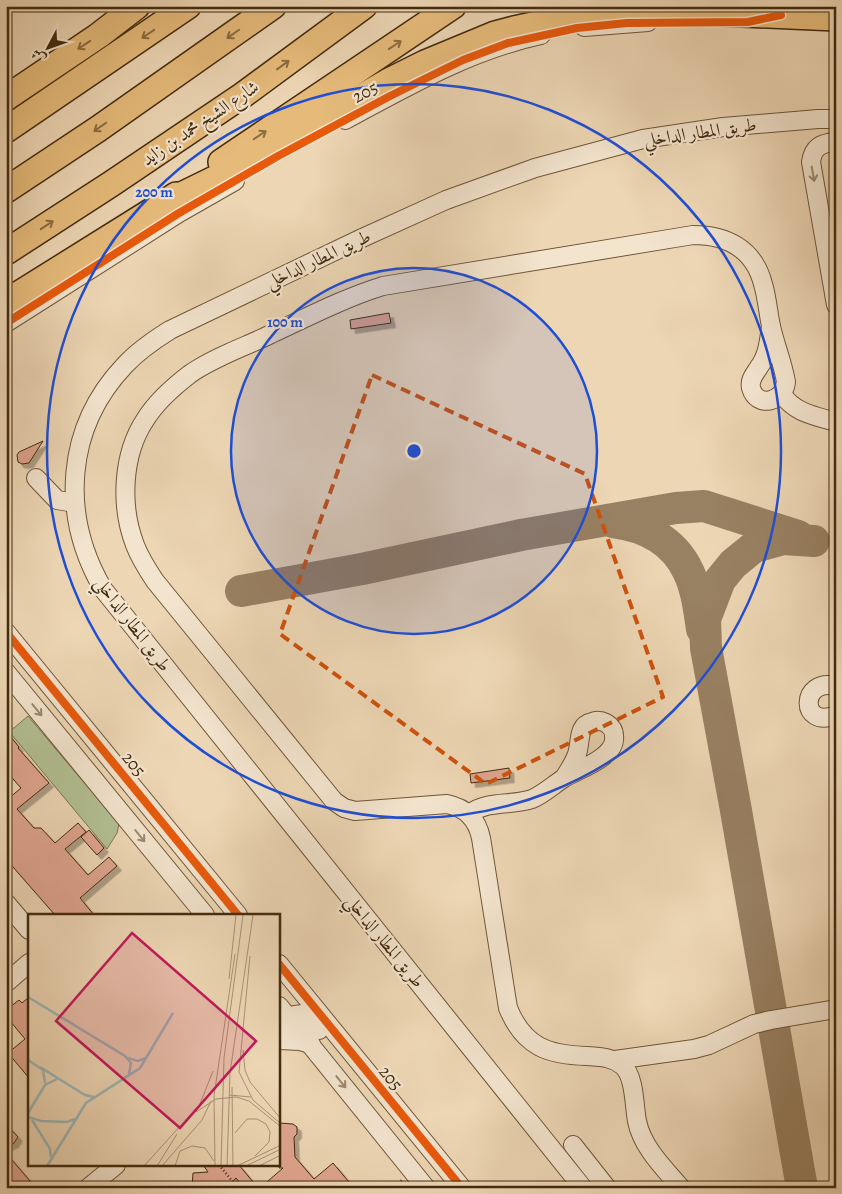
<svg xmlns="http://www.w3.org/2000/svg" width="842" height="1194" font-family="Alegreya,Amiri,serif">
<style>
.green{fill:#b2bf92;stroke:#7a7550}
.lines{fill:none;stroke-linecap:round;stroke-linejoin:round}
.taxiway{stroke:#988062;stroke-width:32}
.building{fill:#dfa58f;stroke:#422b0f;filter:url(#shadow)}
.minor-casing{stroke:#6d5638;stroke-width:20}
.highway-casing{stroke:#422b0f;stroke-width:28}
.path{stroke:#422b0f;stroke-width:2.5;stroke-dasharray:1 2.5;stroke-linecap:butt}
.minor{stroke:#f3e4ce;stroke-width:18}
.highway{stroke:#e6bb7a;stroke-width:25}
.cycleway-casing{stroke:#f3e4ce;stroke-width:11}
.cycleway{stroke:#e8590c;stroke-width:8}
.oneway{stroke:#8c6c3f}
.oneway2{stroke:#9a886e}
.marked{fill:none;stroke:#cf520c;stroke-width:4;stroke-dasharray:10 6;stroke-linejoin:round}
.ring{fill:none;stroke:#1d4ed8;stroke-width:2.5}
.labels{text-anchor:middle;stroke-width:4.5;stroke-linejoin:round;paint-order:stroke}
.street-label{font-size:18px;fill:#422b0f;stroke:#f3e4ce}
.inset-river{fill:none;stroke:#9db7b8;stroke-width:2.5}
.inset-road{fill:none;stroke:#a99272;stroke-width:1}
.view{fill:#c2185b;fill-opacity:0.15;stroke:#c2185b;stroke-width:2.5}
.inset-edge{fill:none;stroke:#422b0f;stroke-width:2.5}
.centre{fill:#1d4ed8;stroke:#f3e4ce;stroke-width:2.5}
.ring-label{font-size:15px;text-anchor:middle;font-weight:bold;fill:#1d4ed8;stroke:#f3e4ce;stroke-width:4.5;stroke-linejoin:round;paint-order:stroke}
</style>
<defs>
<filter id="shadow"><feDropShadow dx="4.5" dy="4.5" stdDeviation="0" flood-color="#0004"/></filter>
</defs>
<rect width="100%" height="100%" fill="#edd6b4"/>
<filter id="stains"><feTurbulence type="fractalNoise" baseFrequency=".004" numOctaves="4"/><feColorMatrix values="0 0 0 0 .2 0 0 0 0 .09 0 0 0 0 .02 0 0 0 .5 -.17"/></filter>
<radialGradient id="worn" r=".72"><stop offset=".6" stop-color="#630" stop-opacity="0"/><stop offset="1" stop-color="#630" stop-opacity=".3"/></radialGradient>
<path class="green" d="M28,716L119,824L117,833L107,849L7,729L14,728Z"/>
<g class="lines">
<g class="taxiway">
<path d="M613,522C645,526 674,541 688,571C697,589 699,610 702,629"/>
<path d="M241,591L362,569L521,535L676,508L704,506L798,536"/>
<path d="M802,1188L735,805L706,648L705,619L720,580L733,564L754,547L783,539L814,541"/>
</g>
</g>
<g class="building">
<path d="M389,313L391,323L351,329L350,320Z"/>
<path d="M43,441L29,463L22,464L18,462L17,455L19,452Z"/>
<path d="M6,731L19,747L18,748L49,783L17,809L34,828H41L55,843L78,823L86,832L65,849L88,875L109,857L117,866L80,898L94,915H55L6,859V796L8,799L21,788L6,771Z"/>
<path d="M509,768L510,778L471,783L470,774Z"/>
<path d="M89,830L104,848L97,855L81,837Z"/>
<path d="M29,997V1078L8,1053L25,1039L6,1016V1010L19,1000L22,1003Z"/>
<path d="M279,1123L293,1124L297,1127V1134L294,1137L295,1157L314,1179L333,1163L354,1188H260L283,1168H279Z"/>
<path d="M6,1124L18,1137L14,1143L6,1147Z"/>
<path d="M6,1153L30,1181L21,1188H6V1185L12,1180L6,1174Z"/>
<path d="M203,1165H239L258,1188H244L236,1178L225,1188H192L193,1173L208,1172Z"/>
</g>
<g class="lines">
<g class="minor-casing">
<g id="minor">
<path d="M584,27L648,22"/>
<path d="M345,120C408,86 471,50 541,35"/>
<path d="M836,142C821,143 813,147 811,162L836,305"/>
<path d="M6,323L179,213L235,181"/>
<path d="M782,394C794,413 816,416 836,422"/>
<path d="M36,478L57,500L75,503"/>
<path d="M6,632L238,915"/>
<path d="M6,672L205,915"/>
<path d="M836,686C800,677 799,730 836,715"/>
<path d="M469,814C488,800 511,806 532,799C544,794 553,785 564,778C579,769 617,757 614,736C614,730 611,726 606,723C602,721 597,720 592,722C577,725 581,743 577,754C574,763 569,770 564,778"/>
<path d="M6,903L29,930"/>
<path d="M279,964L462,1188"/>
<path d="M6,983L29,963"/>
<path d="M279,1006L426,1188"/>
<path d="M279,1030L295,1015L303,1014L309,1018L319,1030"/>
<path d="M279,1040L300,1041L311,1044"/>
<path d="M615,1060L694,1049L709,1045L754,1024L771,1020L836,1009"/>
<path d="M573,1145L607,1188"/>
<path d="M88,1188L116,1165"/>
<path d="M583,1188L103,589C60,515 65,428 125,365C138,351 154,340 170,330L360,239L446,200L535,168L643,139L723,127L818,119H836"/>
<path d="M681,1188C664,1168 642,1147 637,1121C634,1106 635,1077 623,1066C613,1057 600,1057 587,1056C548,1055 524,1047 508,1008L481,838C477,819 466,808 447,804L355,811L344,808L334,801L155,581C147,569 140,558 135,545C120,506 122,455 145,420C156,402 173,387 190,374C214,357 245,347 271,334C308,317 344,298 383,286L693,235C727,235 754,249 763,284C767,297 768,312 771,326C775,345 783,363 786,382C784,402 757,409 751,388C749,379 755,374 759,367C768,355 769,340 771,326"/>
</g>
</g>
<g class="highway-casing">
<g id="highway">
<path d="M6,98L98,36L137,6"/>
<path d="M6,130L188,6"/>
<path d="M221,162L453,6"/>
<path d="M6,190L98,129L273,6"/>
<path d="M163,204L253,160L387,82L425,63L495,34L514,29L575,16L613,11L652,10L836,18"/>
<path d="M6,252L111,184L243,95L364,6"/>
<path d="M6,302L163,204L176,195"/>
</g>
</g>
<g class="path">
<path d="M219,1165L238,1188"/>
<path d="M393,1188L402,1180"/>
</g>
<use href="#minor" class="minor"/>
<use href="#highway" class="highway"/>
<g class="cycleway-casing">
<g id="cycleway">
<path d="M6,323L179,213L278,156L390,96L463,60L508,43L577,28L627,23L748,22L781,15"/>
<path d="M6,632L238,915"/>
<path d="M279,964L462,1188"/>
</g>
</g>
<use href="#cycleway" class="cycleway"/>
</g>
<defs><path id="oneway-shaft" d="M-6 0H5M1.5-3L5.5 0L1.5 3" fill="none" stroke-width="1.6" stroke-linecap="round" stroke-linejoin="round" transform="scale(1.25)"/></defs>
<g class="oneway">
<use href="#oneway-shaft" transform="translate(148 34) rotate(146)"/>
<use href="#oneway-shaft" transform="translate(233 34) rotate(145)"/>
<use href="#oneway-shaft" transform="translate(84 45) rotate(146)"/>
<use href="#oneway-shaft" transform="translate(395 45) rotate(-34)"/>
<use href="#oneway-shaft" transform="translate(283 65) rotate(-36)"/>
<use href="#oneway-shaft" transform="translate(100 127) rotate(145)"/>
<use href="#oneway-shaft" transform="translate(260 135) rotate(-34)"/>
<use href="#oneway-shaft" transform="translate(47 225) rotate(-33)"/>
</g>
<g class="oneway2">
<use href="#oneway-shaft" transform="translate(813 174) rotate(80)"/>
<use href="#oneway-shaft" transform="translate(37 710) rotate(51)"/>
<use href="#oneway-shaft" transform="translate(140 836) rotate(51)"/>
<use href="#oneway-shaft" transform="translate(341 1082) rotate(51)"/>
</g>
<path class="marked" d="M372,375L585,474L663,697L486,784L280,634Z"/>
<circle cx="414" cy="451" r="183" fill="#1d4ed8" fill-opacity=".12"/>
<g class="ring">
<circle cx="414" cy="451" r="183"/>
<circle cx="414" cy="451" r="367"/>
</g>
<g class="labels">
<g class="street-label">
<text transform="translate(365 92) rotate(-28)" y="6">205</text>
<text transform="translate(200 123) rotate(-34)" y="6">شارع الشيخ محمد بن زايد</text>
<text transform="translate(700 132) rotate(-8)" y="6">طريق المطار الداخلي</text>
<text transform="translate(318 259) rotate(-25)" y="6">طريق المطار الداخلي</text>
<text transform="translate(133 624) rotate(53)" y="6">طريق المطار الداخلي</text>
<text transform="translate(134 764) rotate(51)" y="6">205</text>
<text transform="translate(385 941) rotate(51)" y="6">طريق المطار الداخلي</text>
<text transform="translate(391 1078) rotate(51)" y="6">205</text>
</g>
</g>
<g transform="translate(28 914)">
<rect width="252" height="252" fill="#edd6b4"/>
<path class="inset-river" d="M0,83L97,142L103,149L101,160M100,144L110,147L118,144M0,146L15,156L17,169M12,153L57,181L66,183M0,199L17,171L29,165M0,203L13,207L39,208L47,205M4,206L22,235L23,243M19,252L58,189L112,154L145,99"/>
<path class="inset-road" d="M222,42L211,158L225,186L253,210M201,65L208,1M215,136L217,156L222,168L253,205M204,173L205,252M201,181L223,183M168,198L188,185L208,183L221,187L253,213M207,219L219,205H229L238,210L242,218L241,228L227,242M116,252L172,190L185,157M129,252L149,220M134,252L174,206L183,187M147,252L152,237L164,232L177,234L186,247M187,252L186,182L207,40M193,252L196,144L215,1M199,252L202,159L225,1M209,252L253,231M218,252L253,235M231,252L253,241"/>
<path class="view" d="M104,19L228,127L152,214L28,107Z"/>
<rect width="252" height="252" class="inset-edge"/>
</g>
<circle cx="414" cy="451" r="8" class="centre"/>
<g class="ring-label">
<text x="154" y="197">200 m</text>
<text x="285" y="327">100 m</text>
</g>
<rect width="842" height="1194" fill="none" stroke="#edd6b4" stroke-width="25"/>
<rect x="8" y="8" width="827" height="1179" fill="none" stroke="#422b0f" stroke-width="2.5"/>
<rect x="12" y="12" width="817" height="1169" fill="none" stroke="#422b0f"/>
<g transform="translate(48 48) rotate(229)" stroke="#f3e4ce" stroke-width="4" paint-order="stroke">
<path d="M0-4L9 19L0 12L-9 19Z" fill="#422b0f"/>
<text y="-8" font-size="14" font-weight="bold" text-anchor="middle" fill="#422b0f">ش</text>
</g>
<rect width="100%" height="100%" filter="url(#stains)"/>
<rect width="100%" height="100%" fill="url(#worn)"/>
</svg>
